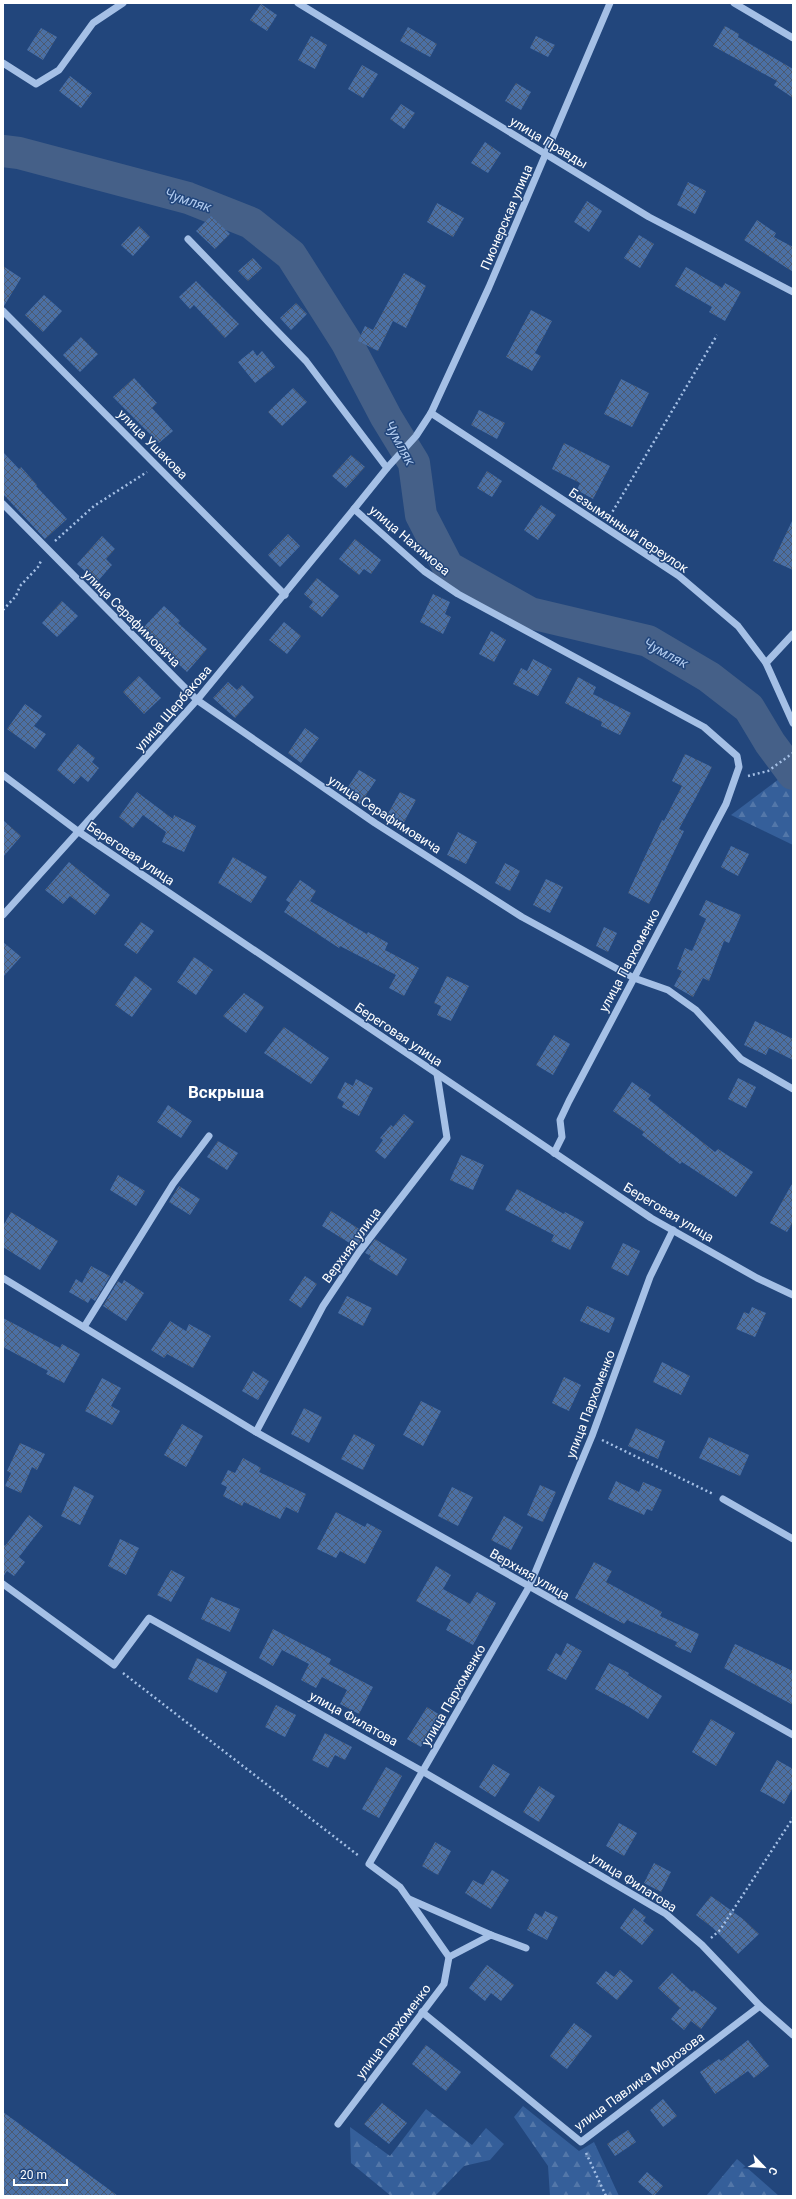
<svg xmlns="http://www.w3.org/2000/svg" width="796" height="2199" font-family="Roboto,sans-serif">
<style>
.forest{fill:url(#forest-firs)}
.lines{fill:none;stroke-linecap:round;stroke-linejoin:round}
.river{stroke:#456088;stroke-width:32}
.building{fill:url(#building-cross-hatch)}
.path{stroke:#a5c0e6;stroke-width:2.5;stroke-dasharray:2 3;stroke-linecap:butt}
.minor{stroke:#a5c0e6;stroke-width:7}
.labels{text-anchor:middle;stroke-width:3;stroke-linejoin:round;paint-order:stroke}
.street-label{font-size:13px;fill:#fff;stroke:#22467c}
.water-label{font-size:14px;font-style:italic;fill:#b0caee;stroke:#22467c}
.district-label{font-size:17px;font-weight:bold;fill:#fff;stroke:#22467c}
</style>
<defs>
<pattern id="forest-firs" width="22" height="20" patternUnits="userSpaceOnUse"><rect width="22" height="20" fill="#355f9a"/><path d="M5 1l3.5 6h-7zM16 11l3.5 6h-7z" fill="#5377a9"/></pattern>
<pattern id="building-cross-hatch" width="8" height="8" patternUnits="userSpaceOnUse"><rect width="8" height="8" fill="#4b70a5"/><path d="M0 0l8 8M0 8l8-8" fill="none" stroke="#4c5a70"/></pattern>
</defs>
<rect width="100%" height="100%" fill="#22467c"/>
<g class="forest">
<path d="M783,776L793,784V845L731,815Z"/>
<path d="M523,2106L579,2151L594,2142L619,2196H550L548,2166L514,2117Z"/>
<path d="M426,2109L472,2145L486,2128L504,2144L490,2160L464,2166L435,2196H391L351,2163L350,2127L390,2156Z"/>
<path d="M737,2159L779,2196H706Z"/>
</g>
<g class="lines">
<path class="river" d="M3,151L19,153L188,198L251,223L291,255L347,343L386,417L414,463L421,515L448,567L530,613L648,641L709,677L749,708L770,743L793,774"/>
</g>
<g class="building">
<path d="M261,4L277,15L267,31L250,20Z"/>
<path d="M725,26L739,34L738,37L793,69V98L774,85L777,81L713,46Z"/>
<path d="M408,27L437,44L430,57L400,41Z"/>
<path d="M41,28L57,37L43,60L27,50Z"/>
<path d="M311,36L327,45L315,69L298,60Z"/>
<path d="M536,36L555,45L548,57L530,48Z"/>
<path d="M362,65L378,74L363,98L348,89Z"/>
<path d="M70,76L92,93L81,108L59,91Z"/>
<path d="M516,83L531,92L521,110L505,101Z"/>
<path d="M401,104L415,113L404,129L390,119Z"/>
<path d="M485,142L501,153L488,173L471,163Z"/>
<path d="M688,182L706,191L695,214L677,205Z"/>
<path d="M587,201L602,211L589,232L574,222Z"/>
<path d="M437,203L464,218L453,237L427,222Z"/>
<path d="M211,216L230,234L215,249L196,231Z"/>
<path d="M757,220L776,233L774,237L793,247V272L744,240Z"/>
<path d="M139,226L150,237L133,256L121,245Z"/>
<path d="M639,235L654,244L640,268L624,258Z"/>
<path d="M253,258L262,268L248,281L238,271Z"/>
<path d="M3,266L21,278L4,306H3Z"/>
<path d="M686,267L722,288L725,283L741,292L725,321L709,312L712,307L675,286Z"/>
<path d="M404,273L426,286L406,328L393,321L378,351L358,341L365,326L373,330Z"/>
<path d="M196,281L239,324L225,338L194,305L190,309L179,297Z"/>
<path d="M44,295L62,311L43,332L25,315Z"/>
<path d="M296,303L307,314L291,330L280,318Z"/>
<path d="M531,310L552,321L535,353L541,356L532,371L506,357Z"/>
<path d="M81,337L98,354L80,372L63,355Z"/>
<path d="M253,350L257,356L262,351L275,367L255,383L238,362Z"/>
<path d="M134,378L157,403L152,408L173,431L159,443L113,397Z"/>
<path d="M621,379L649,393L632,427L604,414Z"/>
<path d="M293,388L307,402L282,426L268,412Z"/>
<path d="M479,410L505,423L497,439L471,425Z"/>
<path d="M564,443L610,466L593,499L577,490L580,483L552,469Z"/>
<path d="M3,452L19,469L21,467L37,485L36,486L67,519L45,539L3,494Z"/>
<path d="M351,455L365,467L346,488L332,476Z"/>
<path d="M487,471L502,481L492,497L477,488Z"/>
<path d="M541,505L556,515L538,540L524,530Z"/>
<path d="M793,519V570L773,561Z"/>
<path d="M288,534L300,546L280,567L268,555Z"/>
<path d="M102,536L115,549L106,559L112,565L97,582L77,564Z"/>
<path d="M355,539L381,560L371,574L364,569L359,575L339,559Z"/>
<path d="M317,578L339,596L322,617L309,607L313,602L304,594Z"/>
<path d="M433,594L450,602L445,614L451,617L443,634L420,622Z"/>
<path d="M62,601L78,616L57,637L42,623Z"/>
<path d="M164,606L180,621L178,623L207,649L187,672L141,630Z"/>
<path d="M284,622L301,636L287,654L269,640Z"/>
<path d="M491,631L506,640L494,662L479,654Z"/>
<path d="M533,659L552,669L538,696L513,684L521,668L527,671Z"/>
<path d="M139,676L161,698L144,714L123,692Z"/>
<path d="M578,677L596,687L593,694L631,713L620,735L601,726L602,722L565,703Z"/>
<path d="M228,682L237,690L242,685L254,697L235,718L213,698Z"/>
<path d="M25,704L42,716L34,726L46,734L35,749L7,729Z"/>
<path d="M305,728L319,738L301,763L288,753Z"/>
<path d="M78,744L95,758L92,762L99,768L88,782L81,776L74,784L57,770Z"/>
<path d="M685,754L712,767L679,829L684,831L649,904L628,893L662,820L664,821L682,786L672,781Z"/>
<path d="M359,770L376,780L360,804L344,793Z"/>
<path d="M137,792L173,819L174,815L196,826L184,852L162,842L166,832L143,815L133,828L119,817Z"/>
<path d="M400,792L416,800L401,828L385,819Z"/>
<path d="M3,820L21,836L3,857Z"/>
<path d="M458,832L477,842L466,864L447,855Z"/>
<path d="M731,846L749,854L738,876L721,867Z"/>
<path d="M233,857L267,877L251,903L218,883Z"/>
<path d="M69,862L110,895L95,915L70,896L63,904L45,890Z"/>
<path d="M505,863L520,871L510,891L495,883Z"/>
<path d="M546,879L563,887L550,913L533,905Z"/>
<path d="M300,880L316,891L310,901L367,934L368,932L388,943L385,950L419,968L404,996L389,988L396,975L340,946L339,948L284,912L290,903L286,900Z"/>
<path d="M706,900L741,915L729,943L724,941L709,981L703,978L693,997L674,986L682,971L677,969L685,948L692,951L706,919L699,915Z"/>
<path d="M141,922L154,931L137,954L124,945Z"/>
<path d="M604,927L617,933L608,952L596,946Z"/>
<path d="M3,942L21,957L3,977Z"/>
<path d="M194,957L213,970L196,995L177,982Z"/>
<path d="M135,976L152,989L132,1017L115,1005Z"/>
<path d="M447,976L469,986L451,1021L437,1015L441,1006L434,1003Z"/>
<path d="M244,993L264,1007L246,1033L223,1016Z"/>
<path d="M755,1021L793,1039V1060L769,1048L766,1055L744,1045Z"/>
<path d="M284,1027L329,1058L311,1084L264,1053Z"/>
<path d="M554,1035L570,1044L553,1075L536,1065Z"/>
<path d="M738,1078L756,1087L746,1108L728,1099Z"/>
<path d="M356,1079L373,1088L359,1116L342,1107L344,1102L337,1098L345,1082L353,1086Z"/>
<path d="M632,1082L651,1095L648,1099L715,1152L718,1149L753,1172L736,1197L682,1162L680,1164L642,1135L644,1132L613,1111Z"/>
<path d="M168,1105L192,1121L181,1138L157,1122Z"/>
<path d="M404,1114L414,1122L385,1159L375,1151L383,1140L380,1138L391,1125L393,1127Z"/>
<path d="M218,1141L238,1153L227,1170L207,1157Z"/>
<path d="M461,1155L484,1165L473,1190L450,1180Z"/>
<path d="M118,1175L145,1191L136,1206L110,1190Z"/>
<path d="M793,1182V1222L787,1232L770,1223Z"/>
<path d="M179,1186L200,1199L190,1215L169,1202Z"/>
<path d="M517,1189L564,1214L565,1212L584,1222L570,1250L551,1241L554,1235L505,1210Z"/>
<path d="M331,1211L367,1234L356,1247L322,1226Z"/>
<path d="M11,1212L58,1241L40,1270L3,1247V1226Z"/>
<path d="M375,1239L407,1259L397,1276L369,1259L371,1256L365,1253Z"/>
<path d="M623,1243L640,1251L628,1276L611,1268Z"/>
<path d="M91,1266L110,1276L95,1301L91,1298L88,1303L69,1292L76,1279L82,1283Z"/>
<path d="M305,1276L317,1284L301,1308L289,1300Z"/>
<path d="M124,1280L144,1293L126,1321L103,1306L118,1281L122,1284Z"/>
<path d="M347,1296L372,1308L363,1326L338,1313Z"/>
<path d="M587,1306L615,1318L609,1333L580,1321Z"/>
<path d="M752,1307L766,1313L755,1337L736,1329L744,1312L749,1314Z"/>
<path d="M3,1318L60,1348L62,1344L80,1354L64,1383L46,1374L48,1371L3,1347Z"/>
<path d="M170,1321L186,1331L189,1324L211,1336L193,1368L167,1354L164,1358L151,1350Z"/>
<path d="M662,1362L690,1376L681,1395L653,1382Z"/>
<path d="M253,1371L269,1381L258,1400L242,1391Z"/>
<path d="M564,1377L581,1385L569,1411L552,1403Z"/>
<path d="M102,1378L121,1388L111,1406L120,1411L112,1425L85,1411Z"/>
<path d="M421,1401L441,1411L423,1446L403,1435Z"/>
<path d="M304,1408L322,1417L309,1443L291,1434Z"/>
<path d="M182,1424L203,1436L186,1467L164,1455Z"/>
<path d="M636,1428L665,1441L658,1459L628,1446Z"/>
<path d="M354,1434L375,1445L363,1470L341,1459Z"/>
<path d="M709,1437L749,1455L740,1476L699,1458Z"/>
<path d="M20,1443L45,1454L37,1470L32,1467L21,1493L5,1486L11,1473L7,1471Z"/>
<path d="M243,1458L261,1468L259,1472L306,1494L298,1513L286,1507L280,1519L244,1502L242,1506L223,1496L227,1487L221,1484L228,1470L235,1473Z"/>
<path d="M616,1481L639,1492L643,1482L662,1490L652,1511L647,1509L644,1515L608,1499Z"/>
<path d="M540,1485L556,1492L543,1522L527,1515Z"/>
<path d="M74,1486L94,1496L80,1525L61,1516Z"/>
<path d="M452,1487L473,1497L458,1526L438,1516Z"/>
<path d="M336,1512L365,1527L367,1523L382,1531L365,1564L340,1551L336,1558L317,1549Z"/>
<path d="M29,1515L43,1526L19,1557L25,1562L14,1576L7,1571L3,1577V1544L5,1546Z"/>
<path d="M504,1516L523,1527L511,1550L491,1540Z"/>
<path d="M120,1539L139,1548L126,1575L108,1566Z"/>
<path d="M594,1562L612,1571L606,1582L662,1612L660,1616L699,1634L691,1653L675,1646L677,1642L627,1620L624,1624L575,1598Z"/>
<path d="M436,1566L451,1575L443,1589L470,1604L477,1592L496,1603L473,1645L446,1630L451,1620L416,1601Z"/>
<path d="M171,1570L185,1577L171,1602L157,1595Z"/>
<path d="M211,1597L240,1609L230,1632L201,1619Z"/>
<path d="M273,1629L331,1659L329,1664L373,1687L359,1714L340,1704L347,1690L322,1677L316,1688L301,1680L309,1664L282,1650L273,1666L259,1658Z"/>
<path d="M567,1643L582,1651L566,1680L547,1670L556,1653L561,1656Z"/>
<path d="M735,1644L793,1671V1705L724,1668Z"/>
<path d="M197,1658L227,1672L217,1693L188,1679Z"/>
<path d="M609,1663L629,1673L628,1675L662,1696L648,1719L629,1707L595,1689Z"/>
<path d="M276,1705L296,1715L285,1737L265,1727Z"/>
<path d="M427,1707L440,1715L421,1747L407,1739Z"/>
<path d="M711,1719L735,1733L716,1766L692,1752Z"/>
<path d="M325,1733L352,1747L345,1760L335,1755L328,1768L312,1760Z"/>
<path d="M777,1760L793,1769V1787L784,1804L760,1791Z"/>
<path d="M493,1764L510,1774L495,1797L479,1787Z"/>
<path d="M386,1767L402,1776L379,1818L362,1809Z"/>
<path d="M539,1786L555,1796L539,1822L523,1812Z"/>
<path d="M619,1823L637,1833L624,1856L606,1846Z"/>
<path d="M435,1842L451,1851L438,1875L422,1866Z"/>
<path d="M654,1863L671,1872L661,1892L644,1883Z"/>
<path d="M492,1870L509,1880L491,1909L465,1893L473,1880L483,1885Z"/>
<path d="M711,1896L743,1919L759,1934L738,1954L713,1928L696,1915Z"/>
<path d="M634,1908L646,1917L643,1921L654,1930L642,1945L620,1928Z"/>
<path d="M545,1911L558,1917L547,1940L527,1930L535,1913L542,1917Z"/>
<path d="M487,1965L514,1985L501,2001L491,1993L485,2001L469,1988Z"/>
<path d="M620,1970L633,1981L617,2000L596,1983L606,1971L614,1977Z"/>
<path d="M672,1973L692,1992L694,1990L717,2008L701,2029L691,2021L684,2030L671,2019L680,2008L658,1988Z"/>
<path d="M574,2023L592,2036L567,2069L550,2056Z"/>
<path d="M748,2040L769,2066L754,2078L748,2071L715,2094L700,2072L719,2059L721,2061Z"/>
<path d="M426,2045L461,2072L446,2091L412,2064Z"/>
<path d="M663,2099L677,2116L663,2127L650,2110Z"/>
<path d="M382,2103L407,2123L389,2144L364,2124Z"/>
<path d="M3,2112L118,2196H3Z"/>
<path d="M628,2130L636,2142L615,2156L607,2144Z"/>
<path d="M647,2172L663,2186L654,2196L638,2182Z"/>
</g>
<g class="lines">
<g class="path">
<path d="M610,516L717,335"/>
<path d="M55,541L94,506L147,472"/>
<path d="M3,610L16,596L20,586L38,567L41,561"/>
<path d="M748,776L768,771L793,753"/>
<path d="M602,1440L713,1494"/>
<path d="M123,1673L359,1856"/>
<path d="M711,1938L720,1930L793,1818"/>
<path d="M586,2153L606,2196"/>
</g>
<g class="minor">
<path d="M298,3L649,217L793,292"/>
<path d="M734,3L793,38"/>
<path d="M3,63L36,84L59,70L93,23L123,3"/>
<path d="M188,239L306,361L387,468L354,509L424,571L458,594L704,727L737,756L739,767L726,804L569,1101L560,1120L562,1137L554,1153"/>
<path d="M3,311L285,595"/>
<path d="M431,413L679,576L738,626L766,663L793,634"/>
<path d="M387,468L416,436L431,413L489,287L610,3"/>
<path d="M3,504L197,700L375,823L522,917L634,978L668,990L696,1010L741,1059L793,1089"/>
<path d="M766,663L793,723"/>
<path d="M3,775L79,832L651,1218L757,1278L793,1295"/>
<path d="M3,915L197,700L354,509"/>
<path d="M3,1278L256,1432L793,1735"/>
<path d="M84,1327L173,1184L209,1136"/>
<path d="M256,1432L323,1306L359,1252L447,1138L437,1074"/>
<path d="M723,1499L793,1539"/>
<path d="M3,1584L114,1665L149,1618L422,1771L666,1914L702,1945L760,2006L793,2035"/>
<path d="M409,1899L491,1935"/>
<path d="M449,1957L491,1935L526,1948"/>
<path d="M422,2012L581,2142L760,2006"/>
<path d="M338,2124L444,1984L449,1957L400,1887L369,1864L529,1587L592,1436L650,1277L673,1230"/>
</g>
</g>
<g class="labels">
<g class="street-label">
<text transform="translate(549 142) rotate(31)" y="5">улица Правды</text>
<text transform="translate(506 217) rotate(-67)" y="5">Пионерская улица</text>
<text transform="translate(153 444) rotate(45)" y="5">улица Ушакова</text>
<text transform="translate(629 530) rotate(34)" y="5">Безымянный переулок</text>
<text transform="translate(410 540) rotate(40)" y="5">улица Нахимова</text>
<text transform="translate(132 618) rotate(45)" y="5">улица Серафимовича</text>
<text transform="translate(173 708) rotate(-49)" y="5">улица Щербакова</text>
<text transform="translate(385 814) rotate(33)" y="5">улица Серафимовича</text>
<text transform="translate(131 853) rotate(34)" y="5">Береговая улица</text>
<text transform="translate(629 960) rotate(-62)" y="5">улица Пархоменко</text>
<text transform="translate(399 1034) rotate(34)" y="5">Береговая улица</text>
<text transform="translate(669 1212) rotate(31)" y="5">Береговая улица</text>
<text transform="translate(351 1245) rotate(-54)" y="5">Верхняя улица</text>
<text transform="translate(590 1404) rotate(-69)" y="5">улица Пархоменко</text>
<text transform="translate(530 1574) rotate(30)" y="5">Верхняя улица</text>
<text transform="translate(453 1695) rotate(-60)" y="5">улица Пархоменко</text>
<text transform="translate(354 1718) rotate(29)" y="5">улица Филатова</text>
<text transform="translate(634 1882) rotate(32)" y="5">улица Филатова</text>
<text transform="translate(393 2031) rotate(-53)" y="5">улица Пархоменко</text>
<text transform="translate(639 2081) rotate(-36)" y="5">улица Павлика Морозова</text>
</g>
<g class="water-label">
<text transform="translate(188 200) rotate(18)" y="5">Чумляк</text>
<text transform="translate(400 443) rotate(61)" y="5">Чумляк</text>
<text transform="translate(666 653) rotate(28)" y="5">Чумляк</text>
</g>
<g class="district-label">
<text x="226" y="1098">Вскрыша</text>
</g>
</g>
<rect width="796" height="2199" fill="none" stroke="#ffffff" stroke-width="8"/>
<g transform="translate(764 2167) rotate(115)" stroke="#22467c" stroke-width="3" paint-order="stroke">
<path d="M0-3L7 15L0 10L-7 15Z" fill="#ffffff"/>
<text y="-6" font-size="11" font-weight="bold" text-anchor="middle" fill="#ffffff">С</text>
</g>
<path d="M14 2179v6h53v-6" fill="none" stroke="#ffffff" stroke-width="2"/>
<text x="20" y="2179" font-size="12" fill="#ffffff" stroke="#22467c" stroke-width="3" paint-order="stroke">20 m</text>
</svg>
